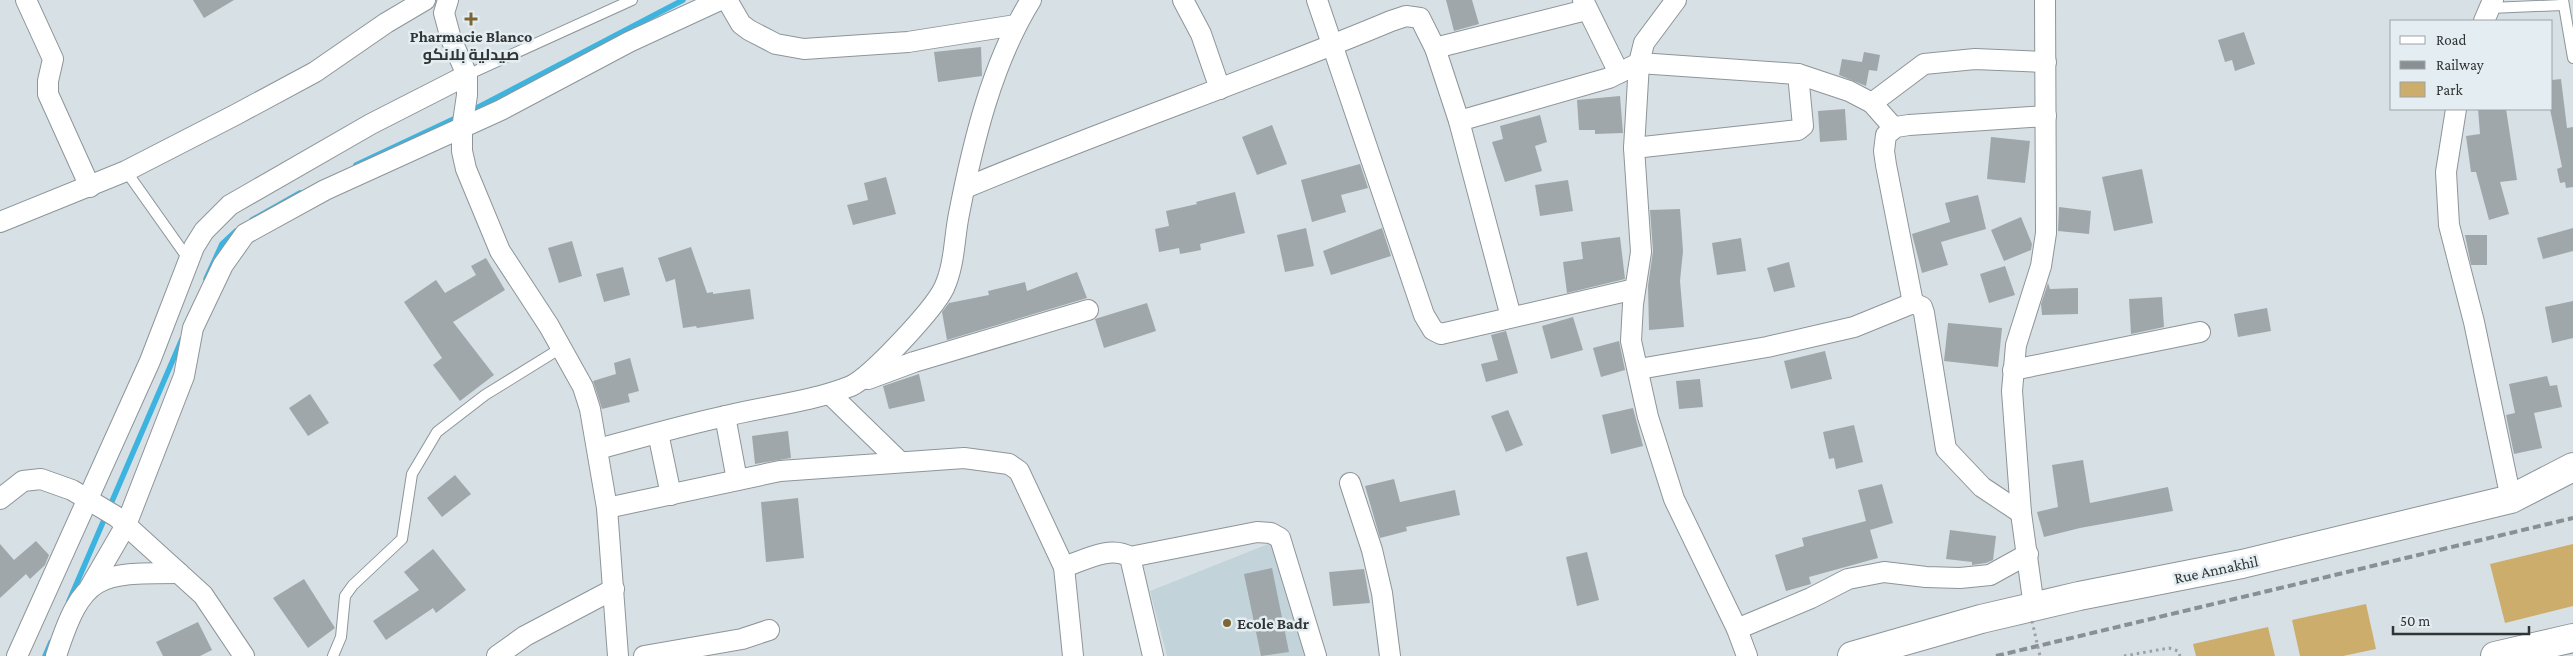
<svg xmlns="http://www.w3.org/2000/svg" width="2573" height="656" font-family="'Crimson Pro',Cairo,serif">
<style>
.built{fill:#c3d3da}
.green{fill:#ccad6c}
.lines{fill:none;stroke-linecap:round;stroke-linejoin:round}
.stream{stroke:#3db4e0;stroke-width:5.5}
.building{fill:#9fa7ab}
.lane-casing{stroke:#8d9599;stroke-width:12}
.street-casing{stroke:#8d9599;stroke-width:22}
.secondary-casing{stroke:#8d9599;stroke-width:30}
.path{stroke:#9aa1a4;stroke-width:3;stroke-dasharray:2.5 4;stroke-linecap:butt}
.lane{stroke:#fff;stroke-width:10}
.street{stroke:#fff;stroke-width:20}
.secondary{stroke:#fff;stroke-width:28}
.rail{stroke:#899093;stroke-width:4;stroke-dasharray:8 4;stroke-linecap:butt}
.path-bridge{stroke:#9aa1a4;stroke-width:3;stroke-dasharray:2.5 4;stroke-linecap:butt}
.poi-dot{fill:#7c6635;stroke:#e4edf1;stroke-width:2}
.labels{text-anchor:middle;stroke-width:5;stroke-linejoin:round;paint-order:stroke}
.poi-label{font-size:16px;font-weight:bold;fill:#303435;stroke:#e4edf1}
.street-label{font-size:16px;fill:#303435;stroke:#e4edf1}
</style>
<rect width="100%" height="100%" fill="#d7e0e4"/>
<path class="built" d="M1273,542L1305,656H1167L1150,591Z"/>
<g class="green">
<path d="M2573,544V606L2505,623L2490,564Z"/>
<path d="M2366,604L2376,649L2343,656H2300L2292,620Z"/>
<path d="M2268,627L2275,656H2196L2193,644Z"/>
</g>
<g class="lines">
<g class="stream">
<path d="M469,112L683,0"/>
<path d="M356,165L458,117"/>
<path d="M252,220L300,193"/>
<path d="M206,279L222,244L236,231"/>
<path d="M69,601L182,339"/>
<path d="M45,656L51,642"/>
</g>
</g>
<g class="building">
<path d="M193,0H234L204,18Z"/>
<path d="M1446,0H1472L1479,24L1454,31Z"/>
<path d="M2244,32L2255,64L2235,71L2232,60L2225,62L2218,40Z"/>
<path d="M981,47L982,76L938,82L934,52Z"/>
<path d="M1864,52L1880,55L1877,71L1869,70L1866,86L1839,75L1842,59L1862,62Z"/>
<path d="M2561,79L2567,128L2573,127V187L2566,188L2565,182L2560,183L2557,169L2562,167L2550,109H2552V80Z"/>
<path d="M1620,96L1623,133L1595,134V130H1579L1577,100Z"/>
<path d="M1845,109L1847,140L1820,142L1818,111Z"/>
<path d="M2478,109H2506L2517,180L2500,182L2509,214L2489,220L2476,172H2471L2466,136L2480,134Z"/>
<path d="M1540,115L1547,142L1535,146L1542,171L1505,182L1492,142L1503,139L1500,126Z"/>
<path d="M1272,125L1287,164L1257,175L1242,137Z"/>
<path d="M1991,137L2030,141L2025,183L1987,179Z"/>
<path d="M1360,164L1368,188L1341,195L1346,212L1312,222L1301,180Z"/>
<path d="M2142,169L2153,223L2114,231L2102,177Z"/>
<path d="M886,177L896,214L853,225L847,205L868,200L864,183Z"/>
<path d="M1568,180L1573,211L1540,216L1535,185Z"/>
<path d="M1235,192L1245,233L1200,244L1201,250L1180,254L1179,248L1159,252L1155,229L1169,226L1166,211L1197,204L1196,202Z"/>
<path d="M1978,195L1986,229L1941,242L1948,265L1922,273L1912,234L1950,222L1945,203Z"/>
<path d="M2059,207L2091,211L2089,234L2058,231Z"/>
<path d="M1680,209L1683,251L1680,281L1684,327L1649,330L1648,286L1653,251L1650,210Z"/>
<path d="M2021,217L2032,244L2031,250L2004,261L1991,230Z"/>
<path d="M1306,228L1314,266L1285,272L1277,235Z"/>
<path d="M1382,228L1391,256L1331,275L1323,251Z"/>
<path d="M2573,228V251L2543,259L2537,238Z"/>
<path d="M2465,235H2487V265H2471Z"/>
<path d="M1620,237L1625,279L1567,293L1563,262L1583,259L1581,242Z"/>
<path d="M1741,238L1746,271L1717,275L1712,243Z"/>
<path d="M572,241L582,276L559,283L548,248Z"/>
<path d="M691,247L707,293L713,292V294L750,289L754,319L697,328L696,326L683,328L675,279L666,282L658,258Z"/>
<path d="M486,258L505,290L453,322L494,375L460,401L433,365L442,358L404,302L436,280L445,293L476,275L471,266Z"/>
<path d="M1789,262L1795,287L1774,292L1767,268Z"/>
<path d="M2005,266L2015,295L1989,303L1980,274Z"/>
<path d="M623,267L630,295L604,302L596,274Z"/>
<path d="M1077,272L1087,298L947,340L942,312L949,303L989,295L988,291L1025,282L1027,291Z"/>
<path d="M2048,283L2050,289L2078,288V314L2042,315L2041,304Z"/>
<path d="M2162,297L2164,327L2131,334L2129,299Z"/>
<path d="M2573,301V338L2552,343L2545,307Z"/>
<path d="M1147,303L1156,331L1104,348L1095,319Z"/>
<path d="M2267,308L2271,331L2238,337L2234,314Z"/>
<path d="M1573,317L1583,350L1551,359L1542,326Z"/>
<path d="M1948,323L2002,328L1998,367L1944,361Z"/>
<path d="M1506,331L1518,373L1486,382L1481,364L1498,360L1491,335Z"/>
<path d="M1619,341L1625,370L1601,377L1593,348Z"/>
<path d="M1825,351L1832,379L1791,389L1784,361Z"/>
<path d="M630,358L639,391L628,394L630,402L602,409L593,381L616,374L614,363Z"/>
<path d="M919,374L925,401L889,409L883,386Z"/>
<path d="M2547,376L2550,386L2557,385L2562,407L2534,413L2542,448L2514,454L2506,415L2515,413L2509,384Z"/>
<path d="M1700,379L1703,407L1679,409L1676,381Z"/>
<path d="M310,394L329,423L308,436L289,408Z"/>
<path d="M1633,408L1643,446L1611,454L1602,415Z"/>
<path d="M1508,410L1523,445L1506,452L1491,416Z"/>
<path d="M1854,425L1863,462L1836,469L1834,458L1829,459L1823,432Z"/>
<path d="M788,431L791,458L755,464L752,436Z"/>
<path d="M2083,460L2090,503L2168,487L2173,511L2080,528L2044,537L2037,512L2058,507L2052,465Z"/>
<path d="M455,475L471,494L442,517L427,498Z"/>
<path d="M1394,479L1400,502L1455,490L1460,515L1406,527L1407,531L1380,538L1365,486Z"/>
<path d="M1882,484L1893,523L1870,530L1878,558L1809,577L1811,584L1786,591L1775,555L1804,546L1802,538L1866,521L1858,490Z"/>
<path d="M798,498L804,558L766,562L761,502Z"/>
<path d="M1950,530L1996,536L1993,560L1986,563L1972,565V562L1946,559Z"/>
<path d="M36,541L49,555L45,565L30,579L26,574L0,598V544L14,560Z"/>
<path d="M433,549L466,590L436,613L433,608L386,640L373,621L419,590L404,572Z"/>
<path d="M1587,552L1599,600L1577,606L1566,557Z"/>
<path d="M1272,568L1289,652L1261,656L1244,574Z"/>
<path d="M1364,569L1370,603L1333,606L1329,572Z"/>
<path d="M304,579L335,628L308,648L273,598Z"/>
<path d="M198,622L212,650L200,656H163L156,642Z"/>
</g>
<g class="lines">
<g class="lane-casing">
<g id="lane">
<path d="M2563,0L2573,58"/>
<path d="M2490,8L2562,5"/>
<path d="M467,75L632,0"/>
<path d="M126,171L189,260"/>
<path d="M333,656L341,637L345,596L353,585L402,539L412,474L437,432L485,395L561,348"/>
</g>
</g>
<g class="street-casing">
<g id="street">
<path d="M26,0L53,59L48,81V94L90,187"/>
<path d="M448,0L444,13L451,39L467,75V95L462,129V151L466,169L500,251L549,326L583,387L590,409L607,508L618,656"/>
<path d="M727,0L741,24L749,30L776,44L804,49L908,42L1016,25"/>
<path d="M1183,0L1201,34L1220,89"/>
<path d="M1317,0L1424,315L1433,330L1441,334L1635,289"/>
<path d="M1583,0L1619,73"/>
<path d="M1676,0L1644,43L1639,63L1634,148L1641,252L1633,304L1631,341L1648,417L1674,499L1737,629L1747,656"/>
<path d="M2484,21L2493,0"/>
<path d="M1435,48L1586,10"/>
<path d="M1872,103L1924,64L1975,59L2046,62"/>
<path d="M2456,109L2446,172L2449,225L2474,322L2511,499"/>
<path d="M1459,121L1609,78L1639,63L1798,74L1849,91L1872,103L1894,128"/>
<path d="M1634,148L1798,130L1803,126L1798,74"/>
<path d="M965,188C1106,129 1250,80 1391,21L1406,16L1420,18L1435,48L1459,121L1511,317"/>
<path d="M0,222L126,171L235,115L315,72L386,23L425,0"/>
<path d="M1913,303L1886,165L1884,151L1886,135L1896,127L1909,125L2046,116"/>
<path d="M1639,369L1767,347L1854,327L1913,303L1922,307L1924,313L1946,449L1982,487L2021,513"/>
<path d="M2013,370L2200,332"/>
<path d="M868,379L914,362L1088,310"/>
<path d="M830,394L900,462"/>
<path d="M725,416L737,480"/>
<path d="M658,433L671,495"/>
<path d="M598,449C640,438 683,425 726,416C767,406 811,402 851,386C872,376 934,309 944,288C955,264 954,238 959,214C973,142 992,63 1031,0"/>
<path d="M1350,483L1372,550L1382,593L1390,656"/>
<path d="M0,499L23,481L41,479L72,490L117,517L203,595L244,656"/>
<path d="M607,508L780,471L964,458L1009,464L1019,471L1064,567L1073,656"/>
<path d="M1130,557L1257,532L1271,533L1280,538L1316,656"/>
<path d="M1064,567C1085,560 1110,545 1130,557L1153,656"/>
<path d="M90,587L126,525L184,376L193,328L223,265L245,234L325,190L501,110L629,42L720,0"/>
<path d="M2034,607L2021,513L2012,391L2016,345L2041,266L2046,233L2045,0"/>
<path d="M1737,629L1811,598L1848,579L1884,572L1926,577L1960,578L1990,575L2028,554"/>
<path d="M17,656L150,361L194,247L204,231L230,205L371,124L467,75"/>
<path d="M56,656C83,573 97,573 179,573"/>
<path d="M497,656L525,636L614,589"/>
<path d="M644,656L742,639L769,630"/>
</g>
</g>
<g class="secondary-casing">
<g id="secondary">
<path d="M1852,656L1981,619L2079,596L2242,564L2511,499L2573,467"/>
<path d="M2495,656L2573,638"/>
</g>
</g>
<path class="path" d="M2124,656L2169,648L2178,651L2180,656"/>
<use href="#lane" class="lane"/>
<use href="#street" class="street"/>
<use href="#secondary" class="secondary"/>
<path class="rail" d="M1996,656L2573,518"/>
<path class="path-bridge" d="M2032,621L2040,656"/>
</g>
<g class="poi-dot">
<path d="M468.5 11.5h5v5h5v5h-5v5h-5v-5h-5v-5h5z"/>
<circle cx="1227" cy="623" r="5"/>
</g>
<g class="labels">
<g class="poi-label">
<text x="471" y="42">Pharmacie Blanco<tspan x="471" dy="18">صيدلية بلانكو</tspan></text>
<text x="1237" y="629" text-anchor="start">Ecole Badr</text>
</g>
<g class="street-label">
<text transform="translate(2216 569) rotate(-12)" y="6">Rue Annakhil</text>
</g>
</g>
<rect x="2390" y="20" width="162" height="90" fill="#e4edf1" stroke="#9ca3a6"/>
<rect x="2400" y="36" width="25" height="8" fill="#ffffff" stroke="#9ca3a6"/>
<text x="2436" y="45" font-size="15" fill="#303435">Road</text>
<rect x="2400" y="61" width="25" height="8" fill="#899093" stroke="#9ca3a6"/>
<text x="2436" y="70" font-size="15" fill="#303435">Railway</text>
<rect x="2400" y="82" width="25" height="15" fill="#ccad6c" stroke="#9ca3a6"/>
<text x="2436" y="95" font-size="15" fill="#303435">Park</text>
<path d="M2393 626v8h136v-8" fill="none" stroke="#303435" stroke-width="2.5"/>
<text x="2400" y="626" font-size="15" fill="#303435" stroke="#e4edf1" stroke-width="4" paint-order="stroke">50 m</text>
</svg>
